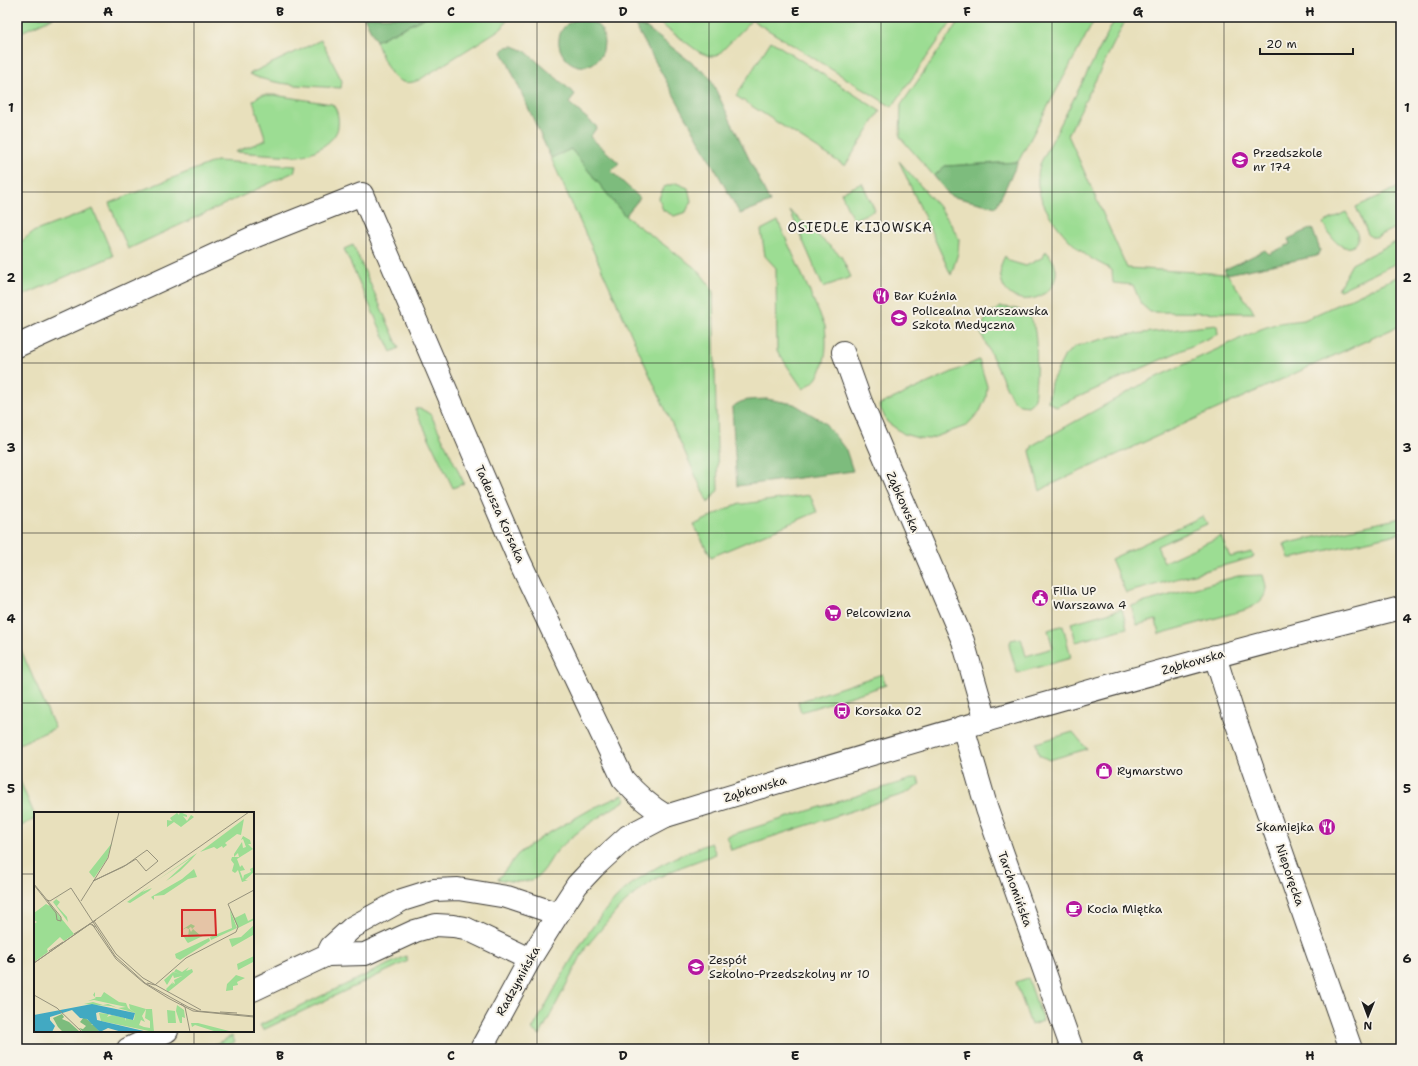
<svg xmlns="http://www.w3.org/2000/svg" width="1418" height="1066" font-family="'Shantell Sans',sans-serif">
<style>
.green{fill:#9cdd93;stroke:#5c7c58}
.forest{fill:#7dbc7d;stroke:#4c6c4c}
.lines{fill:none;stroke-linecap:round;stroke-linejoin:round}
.street-casing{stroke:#3b3934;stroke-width:24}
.secondary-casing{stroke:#3b3934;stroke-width:24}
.street{stroke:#fff;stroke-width:22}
.secondary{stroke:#fff;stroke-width:22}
.grid{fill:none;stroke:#1c1c1c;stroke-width:1;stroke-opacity:0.55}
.labels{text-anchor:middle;stroke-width:4;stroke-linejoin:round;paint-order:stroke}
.poi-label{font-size:12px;fill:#1c1c1c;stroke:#f7f3e8;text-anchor:start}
.street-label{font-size:12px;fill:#1c1c1c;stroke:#f7f3e8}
.neighbourhood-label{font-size:13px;letter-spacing:1px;fill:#1c1c1c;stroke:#f7f3e8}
.inset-road{fill:none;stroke:#96927c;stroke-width:1}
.view{fill:#d62828;fill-opacity:0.15;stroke:#d62828;stroke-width:2}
.inset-edge{fill:none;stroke:#1c1c1c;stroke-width:2}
.neatline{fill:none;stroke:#1c1c1c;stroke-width:1.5}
.grid-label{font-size:13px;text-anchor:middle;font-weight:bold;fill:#1c1c1c}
</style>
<rect width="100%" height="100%" fill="#f7f3e8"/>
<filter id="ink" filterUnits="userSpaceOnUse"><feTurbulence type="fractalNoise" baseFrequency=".025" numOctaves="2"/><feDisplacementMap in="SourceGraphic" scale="8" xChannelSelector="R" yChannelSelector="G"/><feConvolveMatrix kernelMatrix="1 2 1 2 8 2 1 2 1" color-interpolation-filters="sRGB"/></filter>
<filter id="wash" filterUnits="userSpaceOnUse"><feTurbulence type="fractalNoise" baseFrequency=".012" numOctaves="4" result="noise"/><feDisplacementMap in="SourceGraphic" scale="16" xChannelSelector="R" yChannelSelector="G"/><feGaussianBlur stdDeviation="0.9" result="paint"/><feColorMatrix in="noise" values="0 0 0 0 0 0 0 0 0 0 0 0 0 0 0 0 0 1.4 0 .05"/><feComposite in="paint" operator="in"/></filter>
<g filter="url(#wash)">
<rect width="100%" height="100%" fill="#e8e0bc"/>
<g class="green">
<path d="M17,17H54L17,34Z"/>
<path d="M426,17H509L502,28L419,80C392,92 384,60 376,41Z"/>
<path d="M651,17H955L892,107L752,20L717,56H709L699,52Z"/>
<path d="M962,17H1096L1018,162L945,166L934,176L900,137L901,105Z"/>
<path d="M1116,17H1127L1068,135L1127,268L1227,274L1255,313L1150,312L1141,304L1133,285L1113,283L1112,270C1104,265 1094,261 1086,255C1066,240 1040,209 1038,185C1037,178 1039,170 1040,164Z"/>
<path d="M321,40L342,81L341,88C313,86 274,86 249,74Z"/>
<path d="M771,41L880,111L845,166L736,96Z"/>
<path d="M262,95H274L332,104C338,110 339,119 338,127C336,142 311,155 298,156C292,156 285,155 279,155C264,154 250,153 235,152L266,140L253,101L257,97Z"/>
<path d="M571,149L625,216L698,270L708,283L713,292L718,490L708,503L551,158Z"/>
<path d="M216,161L296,166L294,172L128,249L109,203Z"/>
<path d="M899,161L940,208L951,224L959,239L958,253L951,275Z"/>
<path d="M676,183L688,188L691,201L686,212L674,216L663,210L659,198L664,187Z"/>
<path d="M862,183L875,210L853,220L841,193Z"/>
<path d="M1401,186V225L1376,237H1371L1368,234L1356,207Z"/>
<path d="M93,209L113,256L17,298V245L33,232Z"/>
<path d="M790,211L841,256L851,277L823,287Z"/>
<path d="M1346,212C1350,219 1357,230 1358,238C1358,242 1356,244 1353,246C1339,253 1328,232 1323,223Z"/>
<path d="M778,221L825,326C827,344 827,363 816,379C813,383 807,386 803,389L777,351L776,268L765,256L761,230Z"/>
<path d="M1393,243L1401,244V261L1340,290L1338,289L1352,264Z"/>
<path d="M353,245L399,348L391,352L344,249Z"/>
<path d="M1046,251C1050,256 1055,262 1056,269C1059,300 1011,312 1002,282C999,272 1000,265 1005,256L1009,261L1026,266L1043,257Z"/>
<path d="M1401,275V325L1048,486L1040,491L1030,451L1033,445L1148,381L1261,329L1278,323L1304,320Z"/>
<path d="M1001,307C1010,307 1023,309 1030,317C1040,330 1036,383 1034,401L1028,406L1020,405L1012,399L980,331C984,319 989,313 1001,307Z"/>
<path d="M1217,325L1218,334L1056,407L1048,402L1051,383L1065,355L1076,346L1115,336Z"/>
<path d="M979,360L987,386L986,398L980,411L966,426L929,439L918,438L904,434L887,422L879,405Z"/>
<path d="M415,409C422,408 425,411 431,415L464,483L453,488Z"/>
<path d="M810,495L817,512L711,557L694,525L735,505Z"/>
<path d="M1203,516L1207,524L1157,546L1164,562L1221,536L1230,557L1252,552L1254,557L1126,593L1111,559Z"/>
<path d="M1401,518V533L1294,558H1289L1284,544Z"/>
<path d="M1263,575C1264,579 1266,584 1266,588C1266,600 1255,606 1245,610L1159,634L1156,620L1137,625L1131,606L1238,576Z"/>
<path d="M1122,609L1127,628L1076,642L1071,623Z"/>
<path d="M1063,625L1071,658L1017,673L1009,646L1011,640L1021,638L1026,656L1053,648L1048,630Z"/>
<path d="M17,641L55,728L17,745Z"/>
<path d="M882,674L886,685L801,712L798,702Z"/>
<path d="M1073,732L1087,749L1049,760L1039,755L1036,743Z"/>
<path d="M17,774L35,816V819L17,828Z"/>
<path d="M918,777L920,785L904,794L731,850L727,836Z"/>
<path d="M623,795L626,800C602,815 577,830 557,851C549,860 545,873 534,879C522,884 509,881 498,879L518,854L542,837L593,808Z"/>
<path d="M711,843L716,854L681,867L657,878L636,893L619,908L586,947L540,1035L532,1030C559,983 590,916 633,883C657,865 683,853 711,843Z"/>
<path d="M406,956L408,961L263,1030L260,1025Z"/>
<path d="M1028,978L1043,1021L1031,1025L1016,982Z"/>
<path d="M232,1036L235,1042L220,1049H205Z"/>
</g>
<g class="forest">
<path d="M364,17H426L376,41Z"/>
<path d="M577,19C598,21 607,28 603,50C602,56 597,61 592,64C569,75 547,43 566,25C569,22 574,21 577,19Z"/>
<path d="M635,25L647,28L709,76L770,202L740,214Z"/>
<path d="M513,46L525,51L575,94L569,103L597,127L590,137L619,163L611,171L640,198L625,216L571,149L551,158L507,61L502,52L506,47Z"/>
<path d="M1018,162L996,207L950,196L934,176L945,166Z"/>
<path d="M1312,228L1320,250L1317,256L1227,274L1224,270L1265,250L1269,254L1290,244L1288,239Z"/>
<path d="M767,399L794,404L824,422L846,450L853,471L737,486L732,408C741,398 754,400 767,399Z"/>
</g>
</g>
<g filter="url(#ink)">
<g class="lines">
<g class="street-casing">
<g id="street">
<path d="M17,346L256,236L362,194L519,560L623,779C636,794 649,806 666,816"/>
<path d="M843,352L861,402L963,641L986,721"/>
<path d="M1215,656L1232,710L1351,1049"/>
<path d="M963,727L987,809L1072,1049"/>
<path d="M327,955L331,947L353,927L402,900L434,890L458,889L507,897L558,914"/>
<path d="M253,990L327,955L365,954L415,931L436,925L453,926L465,928L530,959"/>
<path d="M128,1049L167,1031"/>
</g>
</g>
<g class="secondary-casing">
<path id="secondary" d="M481,1049L530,959L558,914L577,885L594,867L628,836L666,816C909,742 1154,670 1401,608"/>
</g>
<use href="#street" class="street"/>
<use href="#secondary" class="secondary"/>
</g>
</g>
<path class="grid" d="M194,17V813M366,17V1049M537,17V1049M709,17V1049M881,17V1049M1052,17V1049M1224,17V1049M17,192H1401M17,363H1401M17,533H1401M17,703H1401M17,874H35M253,874H1401M194,1031V1049"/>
<defs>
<g id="school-disc" transform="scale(0.9)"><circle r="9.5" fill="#b5179e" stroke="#f7f3e8"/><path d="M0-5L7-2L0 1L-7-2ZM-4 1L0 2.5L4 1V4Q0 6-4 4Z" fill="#fff"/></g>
<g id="restaurant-disc" transform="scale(0.9)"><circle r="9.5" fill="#b5179e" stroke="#f7f3e8"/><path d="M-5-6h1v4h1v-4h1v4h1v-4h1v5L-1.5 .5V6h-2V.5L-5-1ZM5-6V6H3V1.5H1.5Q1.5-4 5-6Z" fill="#fff"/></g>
<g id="university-disc" transform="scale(0.9)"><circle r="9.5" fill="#b5179e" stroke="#f7f3e8"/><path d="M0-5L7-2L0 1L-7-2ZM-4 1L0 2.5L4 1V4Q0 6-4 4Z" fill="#fff"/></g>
<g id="civic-disc" transform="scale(0.9)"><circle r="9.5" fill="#b5179e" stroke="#f7f3e8"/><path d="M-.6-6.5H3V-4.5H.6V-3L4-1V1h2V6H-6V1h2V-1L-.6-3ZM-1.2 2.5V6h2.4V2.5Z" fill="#fff"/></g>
<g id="supermarket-disc" transform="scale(0.9)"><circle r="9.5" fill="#b5179e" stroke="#f7f3e8"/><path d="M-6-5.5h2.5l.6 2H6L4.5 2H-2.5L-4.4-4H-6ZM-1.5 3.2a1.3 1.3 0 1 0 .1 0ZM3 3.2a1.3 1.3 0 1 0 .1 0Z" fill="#fff"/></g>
<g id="bus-disc" transform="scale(0.9)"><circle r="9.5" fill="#b5179e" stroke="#f7f3e8"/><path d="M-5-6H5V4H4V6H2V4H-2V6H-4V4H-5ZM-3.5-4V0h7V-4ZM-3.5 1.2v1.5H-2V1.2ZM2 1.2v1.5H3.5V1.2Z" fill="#fff"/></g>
<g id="shop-disc" transform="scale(0.9)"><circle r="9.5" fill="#b5179e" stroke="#f7f3e8"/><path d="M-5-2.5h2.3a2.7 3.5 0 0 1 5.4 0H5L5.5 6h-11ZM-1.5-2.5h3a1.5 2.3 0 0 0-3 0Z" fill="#fff"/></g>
<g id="cafe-disc" transform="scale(0.9)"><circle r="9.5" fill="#b5179e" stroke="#f7f3e8"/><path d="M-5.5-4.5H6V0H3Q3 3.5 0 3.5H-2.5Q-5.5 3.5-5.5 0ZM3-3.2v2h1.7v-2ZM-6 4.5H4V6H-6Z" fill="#fff"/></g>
</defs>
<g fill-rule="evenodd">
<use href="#school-disc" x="1240" y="160"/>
<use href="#restaurant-disc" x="881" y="296"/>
<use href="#university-disc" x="899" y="318"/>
<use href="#civic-disc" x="1040" y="598"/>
<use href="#supermarket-disc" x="833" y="613"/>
<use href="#bus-disc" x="842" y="711"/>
<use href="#shop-disc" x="1104" y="771"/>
<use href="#restaurant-disc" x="1327" y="827"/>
<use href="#cafe-disc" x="1074" y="909"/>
<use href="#school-disc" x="696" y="967"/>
</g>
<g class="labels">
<g class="poi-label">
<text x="1253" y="157">Przedszkole<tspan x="1253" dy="14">nr 174</tspan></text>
<text x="894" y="300">Bar Kuźnia</text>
<text x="912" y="315">Policealna Warszawska<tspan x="912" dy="14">Szkoła Medyczna</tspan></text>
<text x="1053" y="595">Filia UP<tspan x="1053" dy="14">Warszawa 4</tspan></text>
<text x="846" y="617">Pelcowizna</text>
<text x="855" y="715">Korsaka 02</text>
<text x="1117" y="775">Rymarstwo</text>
<text x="1314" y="831" text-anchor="end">Skamiejka</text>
<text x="1087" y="913">Kocia Miętka</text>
<text x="709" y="964">Zespół<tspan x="709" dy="14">Szkolno-Przedszkolny nr 10</tspan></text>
</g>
<g class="street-label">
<text transform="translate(903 502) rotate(66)" y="4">Ząbkowska</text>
<text transform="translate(500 514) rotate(66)" y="4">Tadeusza Korsaka</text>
<text transform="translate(1193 662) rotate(-16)" y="4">Ząbkowska</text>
<text transform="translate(755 789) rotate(-17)" y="4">Ząbkowska</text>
<text transform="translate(1290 875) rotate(71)" y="4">Nieporęcka</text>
<text transform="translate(1015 889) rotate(70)" y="4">Tarchomińska</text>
<text transform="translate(518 981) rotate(-61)" y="4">Radzymińska</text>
</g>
<g class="neighbourhood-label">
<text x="860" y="232">OSIEDLE KIJOWSKA</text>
</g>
</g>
<g transform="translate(34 812)">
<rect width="220" height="220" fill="#e8e0bc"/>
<path d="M146,0L153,3V5L149,4L153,9L157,3L160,5L147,15L140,10L133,15V8L138,9L136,6L143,1L145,3ZM210,7L207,23L203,22L191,31L193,33L189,36L188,34L183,37L180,35L166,40ZM209,24L216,28L217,32H214L219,37L203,47L206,55L208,53L211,58L206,59L209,67L210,63L217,60L216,57L220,55V60L211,68H214L208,70L204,58L201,61L198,59L200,52L197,48L198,45H205L204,41L200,45V42L208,30L209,36L212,35L209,27L207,28ZM78,31L73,47L60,66L55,60ZM163,41L157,48L146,59L138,65L132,69L157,46L122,69ZM160,57L163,65L154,67L130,83L120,84V88L117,85L148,67ZM117,73L108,80L118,76L115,79L96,91L93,90ZM30,80L22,87L26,90L23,94L33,105L34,110L19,90ZM15,91L40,122L30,129L26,125L13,137L14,140L0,150V112L3,110L0,108V101L12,92L16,94ZM196,97L201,106L211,101L214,109L220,106V108L204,116ZM196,98L203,116L177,128L176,125L198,116ZM157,112L161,114L158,117L157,115L155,116L157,120L159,117L167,124L173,122L154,131L153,130L150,125H154L155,117L152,116L146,119ZM220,113L219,123L198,135L195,127L207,125ZM175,126L176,129L146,148L142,146L141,142ZM220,144L219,150L204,158L203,152ZM155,155L152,159L158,157L159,160L134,180L132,177L138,171L140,173L138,170L141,172L140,168L148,164L140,166L139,163L133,173L130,168L139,160L147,162L140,160L142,157L148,160ZM202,163L211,166L203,170L204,173L199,174V178L192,179L193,172ZM61,180V185H67L70,180L85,190L92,191L94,196L103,202L96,197L95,192L112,197L108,204L111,210L107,208L105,213L110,215L116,216V209L111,206L112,197H118L120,220L67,209L65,201L75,202L73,205L78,203L91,206V209L92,206L100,208L101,201L77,194L50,192L59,190L69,193L74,192L84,196L92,195L60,188L54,189L62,186L59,183ZM143,193L150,198L151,206L148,205V211H146L142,199ZM133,198L141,199L142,211H134ZM157,211H164L199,220H183L161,213L158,215Z" fill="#9cdd93"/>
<path d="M28,202L30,205L28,207L35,210L46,220H29L24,215L19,206ZM50,205L59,212L57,213H60L66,220H49L45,216L49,217L52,214L46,210Z" fill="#7dbc7d"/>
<path d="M58,192L101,201L99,208L65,200L62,201L63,208L114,220H88L74,216L66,220L53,207L46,206L38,198L16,205V208L21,214L18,220H0V203Z" fill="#42a9c2"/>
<path class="inset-road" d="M59,69L92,53L113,38L124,49L112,59L102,47L89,55L59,69M0,72L27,105V109L23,108L22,101L0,73M13,88L16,89L37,76L81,144L111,171L154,195L164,199L220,204M47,89L74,46L85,0M60,109L82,142L109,166L167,198M58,112L82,147L110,171L134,186L159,199L220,205M40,122L62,108M15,139L29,130M0,151L215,0M0,151L56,112L62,115M113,171L121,173L152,146L202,120L204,115L194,92L220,78M0,183L23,196L48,220M147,192L151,195L156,220M186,200L203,201"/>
<path class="view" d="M148,98H181L182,123L148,124Z"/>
<rect width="220" height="220" class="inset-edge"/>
</g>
<rect width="1418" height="1066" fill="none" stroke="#f7f3e8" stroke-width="44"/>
<g transform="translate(1368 1016) rotate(181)" stroke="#f7f3e8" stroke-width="3" paint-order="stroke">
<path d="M0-3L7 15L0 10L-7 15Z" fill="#1c1c1c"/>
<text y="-6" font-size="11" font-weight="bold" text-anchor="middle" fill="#1c1c1c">N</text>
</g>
<path d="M1260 48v6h93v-6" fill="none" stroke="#1c1c1c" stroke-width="2"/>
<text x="1266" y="48" font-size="12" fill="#1c1c1c" stroke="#f7f3e8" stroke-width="3" paint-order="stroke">20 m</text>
<rect x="22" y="22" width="1374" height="1022" class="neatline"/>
<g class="grid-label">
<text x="108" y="16">A</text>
<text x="280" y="16">B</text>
<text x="451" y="16">C</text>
<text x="623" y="16">D</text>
<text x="795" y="16">E</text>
<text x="967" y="16">F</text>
<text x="1138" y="16">G</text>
<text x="1310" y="16">H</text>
<text x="11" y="112">1</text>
<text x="1407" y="112">1</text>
<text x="11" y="282">2</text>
<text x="1407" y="282">2</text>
<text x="11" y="452">3</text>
<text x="1407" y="452">3</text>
<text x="11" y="623">4</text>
<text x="1407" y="623">4</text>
<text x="11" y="793">5</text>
<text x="1407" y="793">5</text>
<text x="11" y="963">6</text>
<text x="1407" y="963">6</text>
<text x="108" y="1060">A</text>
<text x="280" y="1060">B</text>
<text x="451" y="1060">C</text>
<text x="623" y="1060">D</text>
<text x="795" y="1060">E</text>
<text x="967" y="1060">F</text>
<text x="1138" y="1060">G</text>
<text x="1310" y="1060">H</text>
</g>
</svg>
